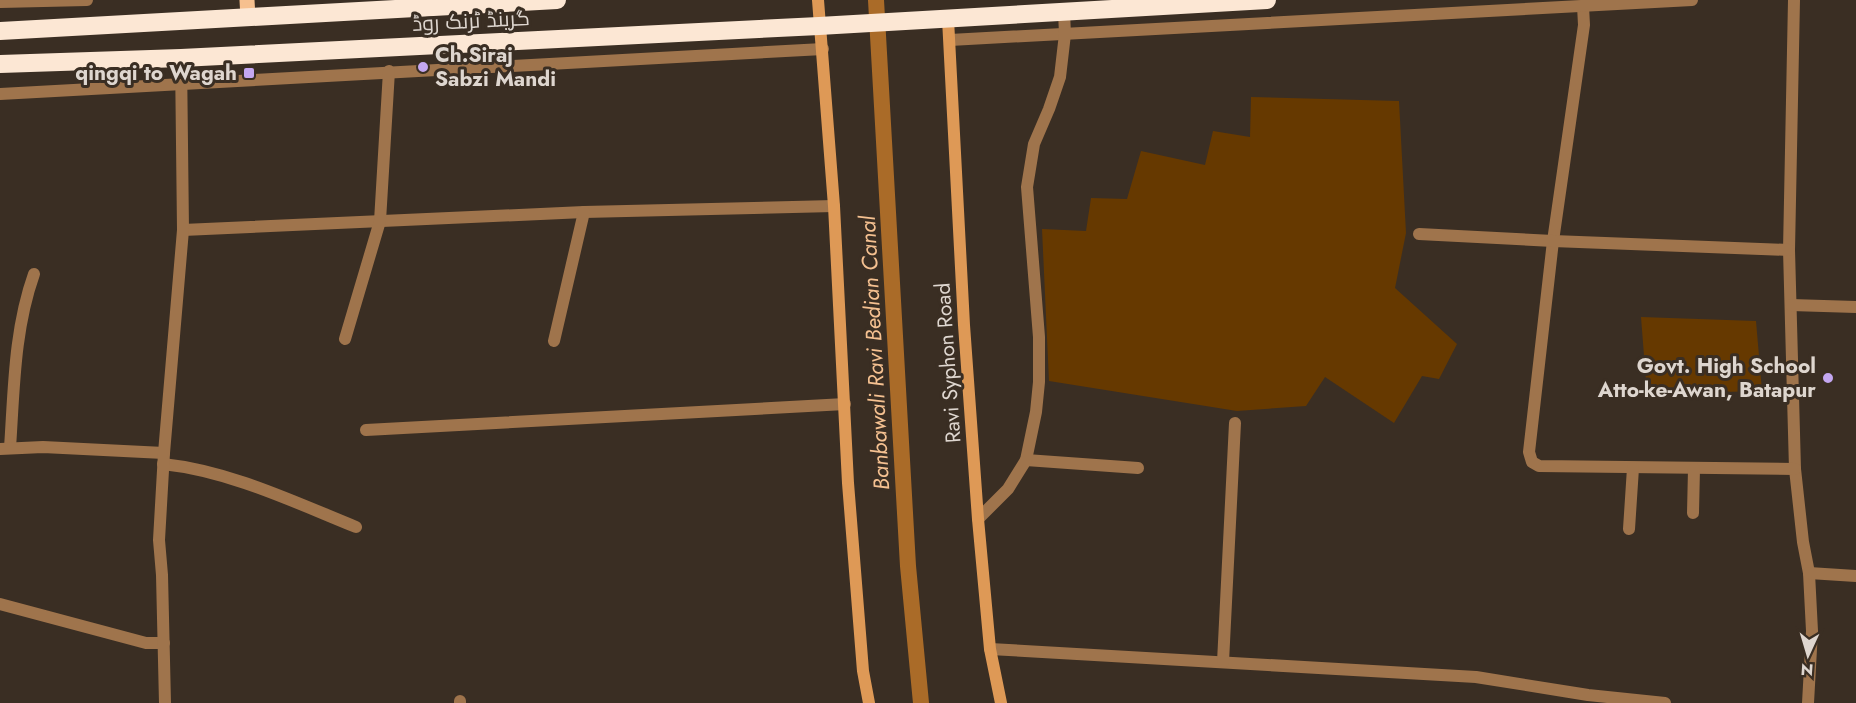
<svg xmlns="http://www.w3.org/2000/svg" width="1856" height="703" font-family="Jost,Cairo,sans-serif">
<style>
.green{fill:#663900}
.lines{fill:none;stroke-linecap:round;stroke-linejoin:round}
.canal{stroke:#aa6b28;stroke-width:16}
.street{stroke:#9f744c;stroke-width:12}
.secondary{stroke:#de9956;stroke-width:12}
.primary{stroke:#f6c08f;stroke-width:15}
.highway{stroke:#fce7d4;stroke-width:18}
.poi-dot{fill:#c4a7f1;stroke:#3a2e23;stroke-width:2}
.labels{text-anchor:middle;stroke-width:6;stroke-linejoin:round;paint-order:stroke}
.street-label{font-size:21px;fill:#ded6cf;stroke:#3a2e23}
.poi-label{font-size:21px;font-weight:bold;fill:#ded6cf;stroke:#3a2e23;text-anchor:end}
.water-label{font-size:22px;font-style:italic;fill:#f5c191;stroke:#3a2e23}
</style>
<rect width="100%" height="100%" fill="#3a2e23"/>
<g class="green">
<path d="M1251,97L1399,101L1406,233L1395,288L1457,344L1439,379L1422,376L1394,423L1325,377L1306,406L1237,411L1049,381L1042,229L1086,231L1091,198L1127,199L1141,151L1205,165L1213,131L1250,137Z"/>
<path d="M1641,317L1756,321L1762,391L1647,394Z"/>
</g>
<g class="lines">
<path class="canal" d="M876,0L908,566L921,703"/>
<g class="street">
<path d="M1794,0L1789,250L1795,469L1803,542L1809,573L1812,631L1808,703"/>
<path d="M0,2L87,0"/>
<path d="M1583,6L1584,25L1553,241L1529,452L1532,462L1539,466L1795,469"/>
<path d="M950,40L1692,0"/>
<path d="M0,94L823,49"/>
<path d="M183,230L584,212L834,206"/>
<path d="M1419,234L1553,241L1789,250"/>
<path d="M1791,305L1856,307"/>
<path d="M345,339L380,221L389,71"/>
<path d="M554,341L584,212"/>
<path d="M366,430L845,404"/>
<path d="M10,448C14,390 14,330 34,274"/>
<path d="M0,449L43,447L164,453"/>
<path d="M1026,460L1138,468"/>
<path d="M163,464C230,471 294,502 356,527"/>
<path d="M1693,513L1694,469"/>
<path d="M978,519L1008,489L1026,460L1036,412L1039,382V337L1027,187L1034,144L1049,109L1060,77L1065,34L1064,12"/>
<path d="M1629,529L1633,468"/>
<path d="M1809,573L1856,576"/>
<path d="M0,604L146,643H164"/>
<path d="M990,649L1476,677L1588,695L1665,703"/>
<path d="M1223,662L1235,423"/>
<path d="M460,701V703"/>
<path d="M165,703L162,575L159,540L164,453L183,230L181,58"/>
</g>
<g class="secondary">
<path d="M818,0L834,206L848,483L863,671L869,703"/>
<path d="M948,19L964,325L978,519L990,649L1001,703"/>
</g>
<path class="primary" d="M247,0L248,18"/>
<g class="highway">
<path d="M0,31L557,0"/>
<path d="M0,64L181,58L819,26L1267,0"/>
</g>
</g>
<g class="poi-dot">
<circle cx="423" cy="67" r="6"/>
<rect x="243" y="67" width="12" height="12" rx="3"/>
<circle cx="1828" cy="378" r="6"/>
</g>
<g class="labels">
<g class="street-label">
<text transform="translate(471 21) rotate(-3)" y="7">گرینڈ ٹرنک روڈ</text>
<text transform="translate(948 363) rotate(-94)" y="7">Ravi Syphon Road</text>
</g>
<g class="poi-label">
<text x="435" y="62" text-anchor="start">Ch.Siraj<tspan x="435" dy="24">Sabzi Mandi</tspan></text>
<text x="237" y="80">qingqi to Wagah</text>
<text x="1816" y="373">Govt. High School<tspan x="1816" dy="24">Atto-ke-Awan, Batapur</tspan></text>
</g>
<g class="water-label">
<text transform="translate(874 353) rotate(-93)" y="8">Banbawali Ravi Bedian Canal</text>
</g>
</g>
<g transform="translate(1808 655) rotate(184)" stroke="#3a2e23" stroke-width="4.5" paint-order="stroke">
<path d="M0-4.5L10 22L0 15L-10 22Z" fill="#ded6cf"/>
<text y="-9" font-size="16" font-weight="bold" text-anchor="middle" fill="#ded6cf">N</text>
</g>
</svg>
